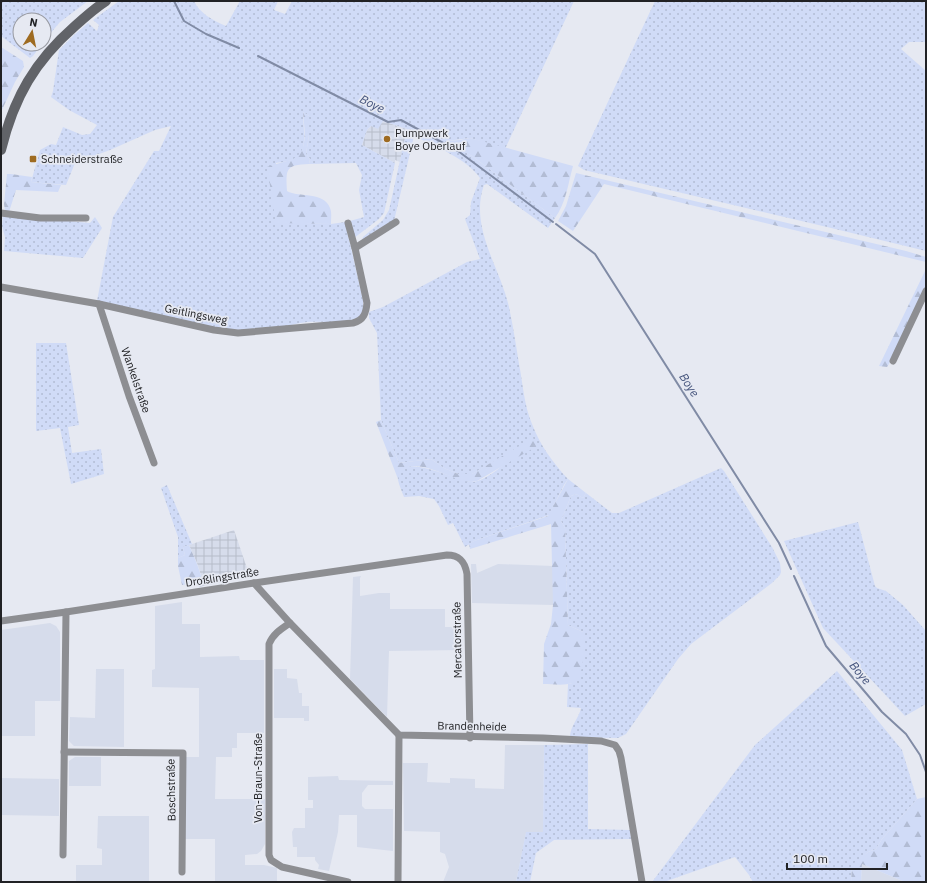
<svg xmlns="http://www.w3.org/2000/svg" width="927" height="883" font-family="'IBM Plex Sans',sans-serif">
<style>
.built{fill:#d6dceb}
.industrial{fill:url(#industrial-grid)}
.grass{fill:url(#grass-dots)}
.forest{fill:url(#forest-firs)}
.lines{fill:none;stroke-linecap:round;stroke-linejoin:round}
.stream{stroke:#808ba5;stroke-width:2}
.street{stroke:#8d8e92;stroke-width:7}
.secondary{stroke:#616368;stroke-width:10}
.poi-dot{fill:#9e6b21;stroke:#e6e9f2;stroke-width:1.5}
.labels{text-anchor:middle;stroke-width:3.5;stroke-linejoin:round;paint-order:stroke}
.poi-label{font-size:11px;fill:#212225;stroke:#e6e9f2;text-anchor:start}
.street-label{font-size:11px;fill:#212225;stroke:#e6e9f2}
.water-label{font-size:12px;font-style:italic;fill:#42517a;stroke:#e6e9f2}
</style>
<defs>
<pattern id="industrial-grid" width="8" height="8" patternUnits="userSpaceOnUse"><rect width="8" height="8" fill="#d6dceb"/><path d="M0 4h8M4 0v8" fill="none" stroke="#b7bcc9"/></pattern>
<pattern id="grass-dots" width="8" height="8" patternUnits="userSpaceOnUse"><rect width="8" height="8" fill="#d0dbf7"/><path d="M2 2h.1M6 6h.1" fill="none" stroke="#b2bcd4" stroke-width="1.8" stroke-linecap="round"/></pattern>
<pattern id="forest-firs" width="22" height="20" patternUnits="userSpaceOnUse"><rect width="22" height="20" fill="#d0dbf7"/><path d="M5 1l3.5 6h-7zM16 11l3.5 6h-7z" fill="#b2bcd4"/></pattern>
</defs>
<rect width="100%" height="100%" fill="#e6e9f2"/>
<g class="built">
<path d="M471,564H476L477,573L498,564L553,566V605L472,603Z"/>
<path d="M361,576L360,578V596L379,593H390V609H445V627H462V650L389,651L387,717L350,679L353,577Z"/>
<path d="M182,602V624H200V657L239,656L240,660H264V733H237V748H232V757H216L215,799H265V844L261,851L257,854L245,855V865H264L277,868V882H215V839H185L186,757H199V688L152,687V670L155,669V606Z"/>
<path d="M50,623L56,626L60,632V701H35V736H1V630Z"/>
<path d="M96,669H124V747L74,746L69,741L70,717L95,718Z"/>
<path d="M274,669H287V678L297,679L299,693H302V706H309V721H304V718H274Z"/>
<path d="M505,745H544L543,833H526L516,882H443L449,867L445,854L440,852V832L404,831L403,763H428L427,782L450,783V778L475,779V788L504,789Z"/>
<path d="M75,757H101V786H69V761Z"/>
<path d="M338,776L339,780L393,781V785H368L362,793V806L365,809H393V851L357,847V815H339L338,832L329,871L318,869L319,865L315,860V857H297V847H293L292,832L294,828H305V808H313V800H308V777Z"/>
<path d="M1,778L59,779V816L1,815Z"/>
<path d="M98,816H149V882H76V865H102V849L97,848Z"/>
<path d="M862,864L905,882H861Z"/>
</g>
<g class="industrial">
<path d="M383,121L407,129L400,162L395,160V163L362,145L367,130L371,126Z"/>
<path d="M234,530L250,577L203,586L202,578L197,563L189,545Z"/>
</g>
<g class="grass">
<path d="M1,1H88L60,22L44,41V20H20V44H42L33,56L30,58L1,36Z"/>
<path d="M119,1H194C199,13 214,21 226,26L240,1H278L274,10L285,14L292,1H574L505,149L470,138L447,141L472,156L555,218L548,228L487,184L484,185C469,227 500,267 509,307C513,326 516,345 519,364C523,384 524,405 532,424C540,445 553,463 568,479L564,485L549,515L474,541L465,547L453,523L448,525L439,506L434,499L419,496L404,497C402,492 399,485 398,480C395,447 462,484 474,482C493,478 518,451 533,439L472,474H458L444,468L431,459L399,463L381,420L377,333L369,318V312L383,307L467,262L480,259L465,219L470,215L471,202L480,178C467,159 435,146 414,136L394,221L362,240L363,237L383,220L389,210L407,129L383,121L378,129L371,126L367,130L362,145L395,163L384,213L379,219L354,238L350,221L364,217L359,190L362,175L356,163L309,164L310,159L306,154L309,135V116L303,112C303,123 307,147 300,155C294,161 283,162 276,163V222L331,224L345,222L363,300C363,306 364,313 359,317C346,325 321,321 307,322C298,323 289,326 280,327C260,330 241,331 221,329L97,301L113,217L154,151H159L171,126L155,130L110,150L75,163L66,185L31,182L40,150L51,144L56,145L63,127L82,135L90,134L97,125L69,110L51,97L53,91L59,50L74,35L88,23L97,31L99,25L93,20Z"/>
<path d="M655,1H926V42H909L901,49L926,71V251L827,227L584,170L578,166Z"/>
<path d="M3,215L90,223L95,217L102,228L83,258L4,251L5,237L2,226Z"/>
<path d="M36,343H66L79,425L68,427L72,453L101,449L104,474L71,484L60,428L36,431Z"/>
<path d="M721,468L724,471L772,547L780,563L781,572L780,575L772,583L691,644L678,659L626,734L618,738L570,737C570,726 579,718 581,708L567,707L568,684L572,683L583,632L568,625L565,528L561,521L571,496L576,494L583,498L586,493L612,513H619Z"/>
<path d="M167,485L192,544L183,547L185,555L178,558V537L161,488Z"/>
<path d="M858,522L875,586L877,588L886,591L903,605L926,631V704L905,716L823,628L784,541Z"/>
<path d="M837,671L902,750L917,799L882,839L876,849L868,852L852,866L851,882H753L749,875L735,857L664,882H652L755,745Z"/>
<path d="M588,744V829L630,830L631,839L554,840L536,853L530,882H516L526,832H543L544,745Z"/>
</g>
<g class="forest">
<path d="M1,47L23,61L24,67L15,82L1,112Z"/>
<path d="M303,112L309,116V135L306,154L310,159L309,164C285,165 286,169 287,191C299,198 324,191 330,208C332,212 331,219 331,224L276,223L267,167C275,164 283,162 291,160C310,153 304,127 303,112Z"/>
<path d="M470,138L573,166C568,184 566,203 555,218L472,156L446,141L459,140Z"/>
<path d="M576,173L906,251L926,257V262L604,184L573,231L558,221L566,206Z"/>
<path d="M7,174H11L32,177L31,182L61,185L58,192L16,190L9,212L5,211L4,204Z"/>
<path d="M926,269V285L889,364L887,367L879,366Z"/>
<path d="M381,420L399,463L431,459L444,468L458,474H472L533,438L537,446L477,481C477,481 472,482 471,482C453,482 405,448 398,479L376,422Z"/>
<path d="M568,479L586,493L583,498L576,494L571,496L561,521L565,528L568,625L583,632C584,644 586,677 572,683C564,686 552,684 543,684L544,644L551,624L553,605L551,524L470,549L469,544L474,541L548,516Z"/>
<path d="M189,545C195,559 201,571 203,586L199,587L198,583L182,585L178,566V558L185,555L183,547Z"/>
<path d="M926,797V882H905L862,864L861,882H851L852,866L855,862L868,852L876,849L882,839L917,799Z"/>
</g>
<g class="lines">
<g class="stream">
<path d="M174,1L184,21L206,34L239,48"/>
<path d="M258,56L388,122L401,120L458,151L553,222"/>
<path d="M556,224L595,254L779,543L791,569"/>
<path d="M794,576L826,646L882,712L906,734L920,755L926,772"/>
</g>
<g class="street">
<path d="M1,213L40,218H86"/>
<path d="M348,223L355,248"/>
<path d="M1,287L99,304L214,330L238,333L353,323C364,320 366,313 367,303L355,248L396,222"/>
<path d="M99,304L129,396L154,463"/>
<path d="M893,361L926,291"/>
<path d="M254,583L290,623L399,735L543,738L601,741L615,745L619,751L621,758L642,882"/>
<path d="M1,621L66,612L254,583L447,555C460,555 465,562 467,574L470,738"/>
<path d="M290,623C281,629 273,634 269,644V855L271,860L282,867L348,882"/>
<path d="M64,752L183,753L182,872"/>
<path d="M63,855L66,612"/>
<path d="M398,882L399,735"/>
</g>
<path class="secondary" d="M1,150C14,97 35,61 75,26C85,17 95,8 106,1"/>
</g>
<g class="poi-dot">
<circle cx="387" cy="139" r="4"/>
<rect x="29" y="155" width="8" height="8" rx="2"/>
</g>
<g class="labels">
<g class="poi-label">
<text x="395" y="137">Pumpwerk<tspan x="395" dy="13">Boye Oberlauf</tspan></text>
<text x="41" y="163">Schneiderstraße</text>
</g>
<g class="street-label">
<text transform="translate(196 314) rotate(11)" y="4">Geitlingsweg</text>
<text transform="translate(136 380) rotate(71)" y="4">Wankelstraße</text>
<text transform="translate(222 577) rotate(-9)" y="4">Droßlingstraße</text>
<text transform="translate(457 640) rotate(-91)" y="4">Mercatorstraße</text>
<text transform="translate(472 726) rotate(1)" y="4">Brandenheide</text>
<text transform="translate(258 778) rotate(-90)" y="4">Von-Braun-Straße</text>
<text transform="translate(171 790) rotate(-91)" y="4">Boschstraße</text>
</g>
<g class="water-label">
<text transform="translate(372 104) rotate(27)" y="4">Boye</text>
<text transform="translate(689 385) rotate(57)" y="4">Boye</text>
<text transform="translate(860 673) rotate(50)" y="4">Boye</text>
</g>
</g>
<rect width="927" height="883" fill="none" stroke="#212225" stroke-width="4"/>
<g transform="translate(32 32) rotate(10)"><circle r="19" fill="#e6e9f2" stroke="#9799a0"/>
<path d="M0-3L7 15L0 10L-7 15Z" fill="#9e6b21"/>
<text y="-6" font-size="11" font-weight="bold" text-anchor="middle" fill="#212225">N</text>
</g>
<path d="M787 863v6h100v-6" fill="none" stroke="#212225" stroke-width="2"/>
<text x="793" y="863" font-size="12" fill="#212225" stroke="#e6e9f2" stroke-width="3" paint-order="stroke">100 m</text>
</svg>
